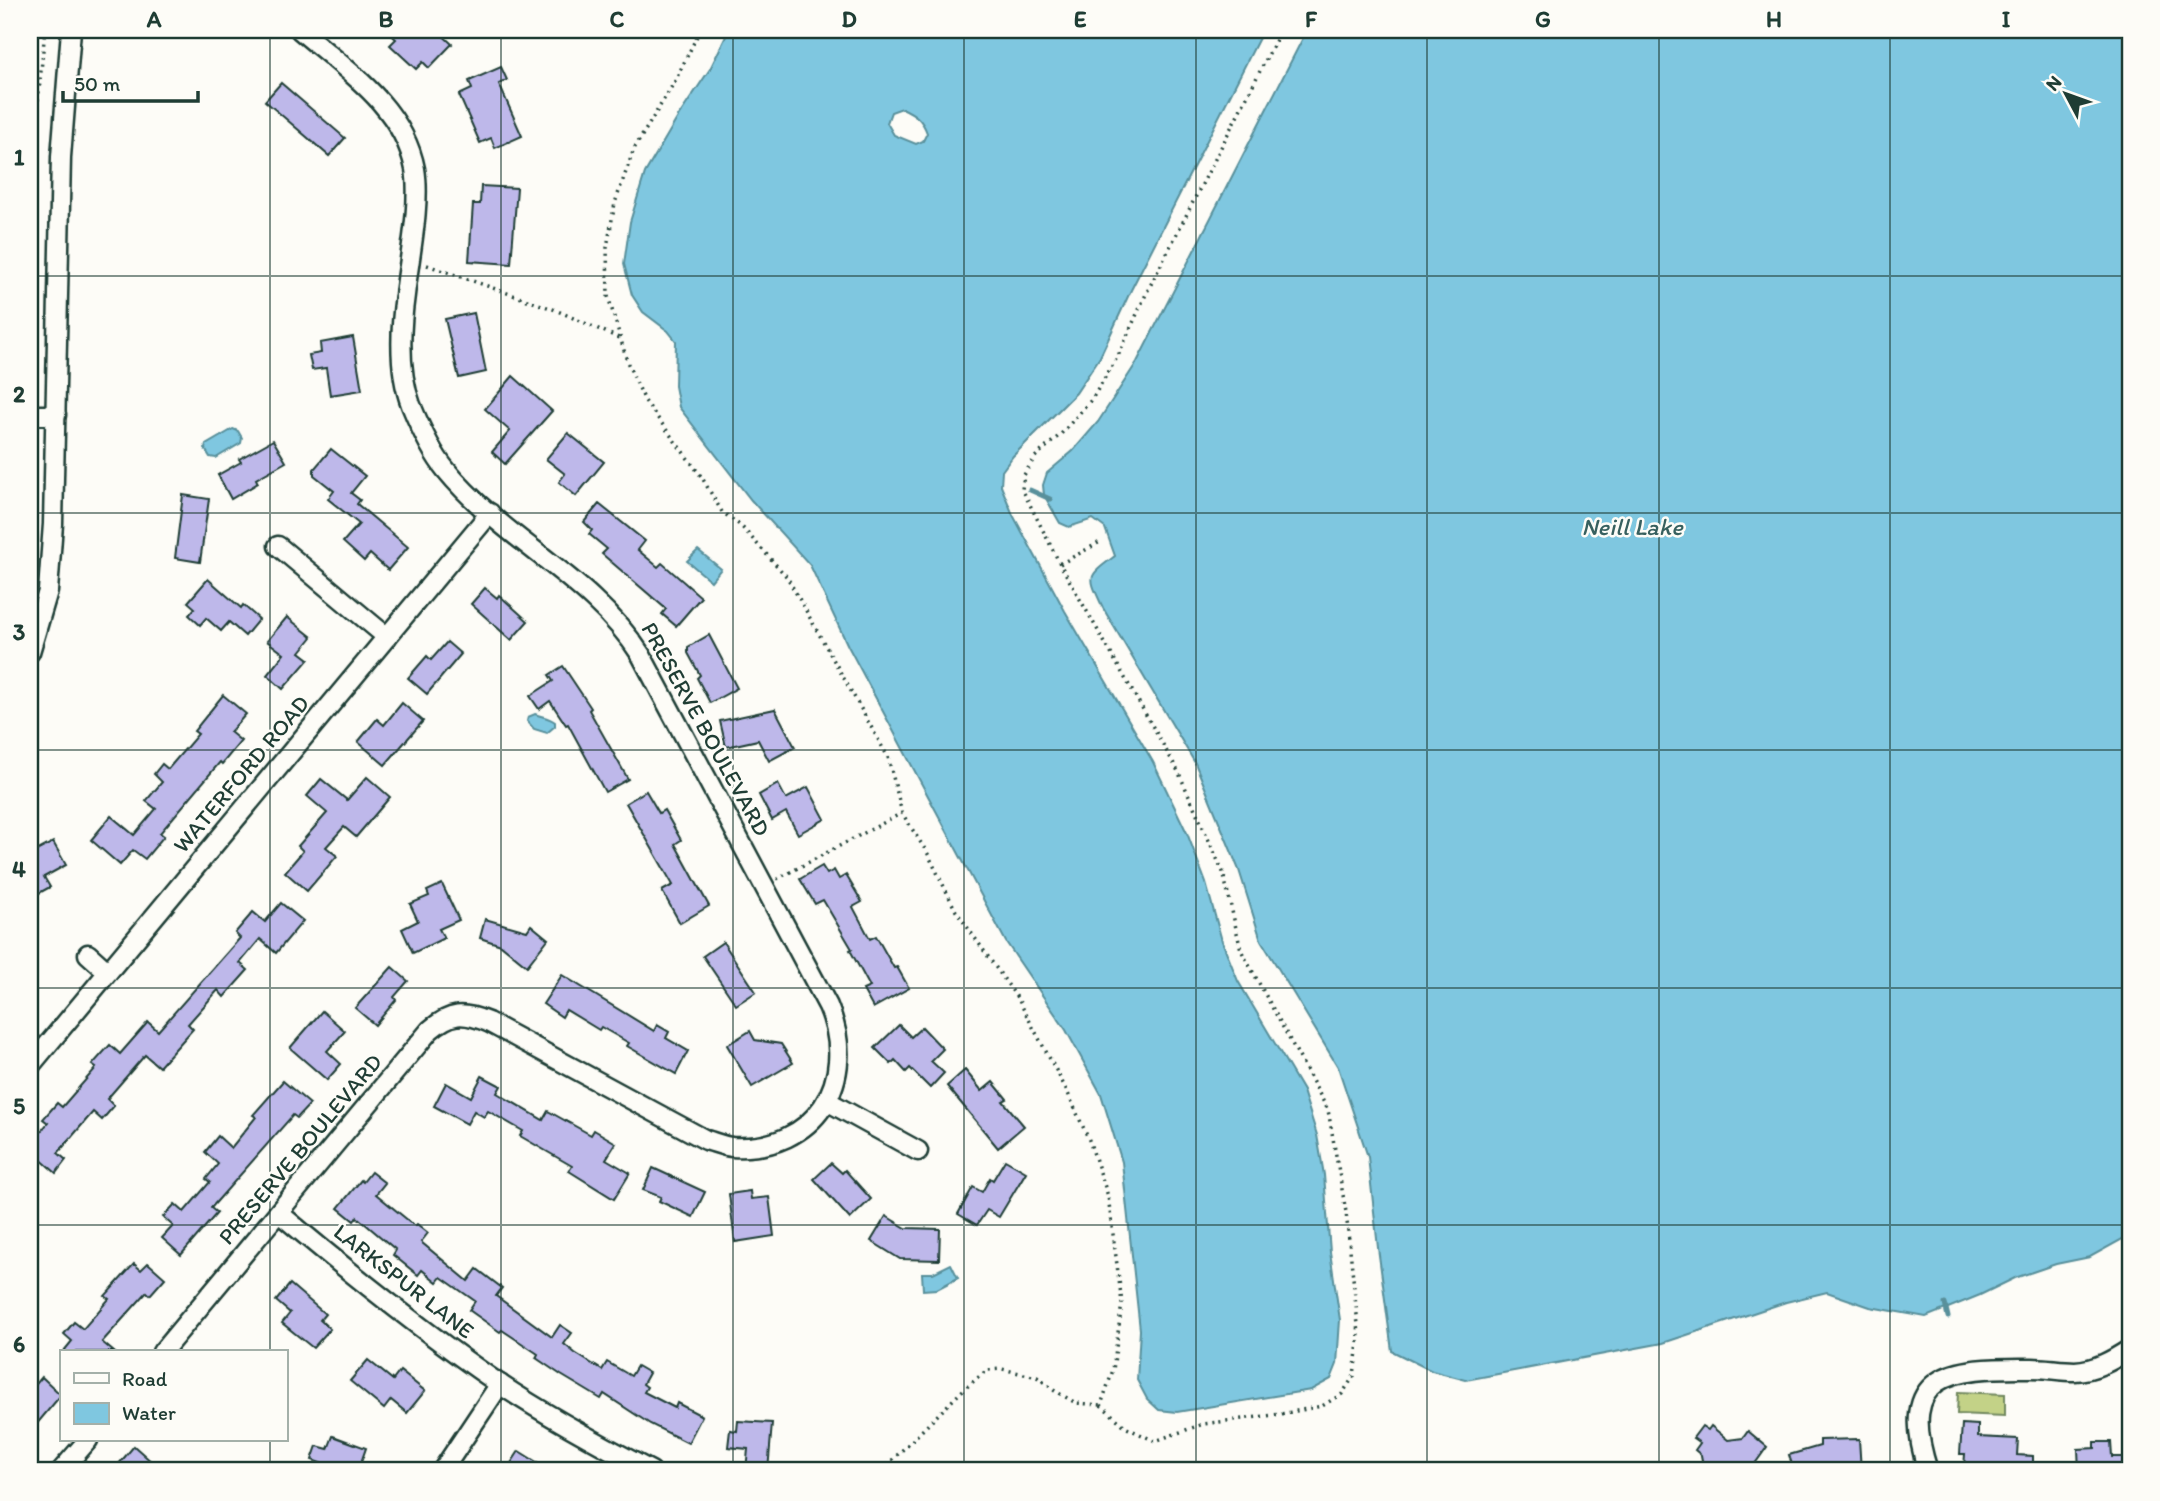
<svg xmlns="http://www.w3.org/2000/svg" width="2160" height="1501" font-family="Itim,sans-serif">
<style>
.green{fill:#c3d287;stroke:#71885e;stroke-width:2}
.water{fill:#7fc7e0;stroke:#59909b;stroke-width:2;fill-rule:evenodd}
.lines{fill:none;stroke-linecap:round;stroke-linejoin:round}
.stream{stroke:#59909b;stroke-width:5}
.building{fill:#beb8ea;stroke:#1f3d34;stroke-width:2}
.minor-casing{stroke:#1f3d34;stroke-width:23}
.path{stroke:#1f3d34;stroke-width:3.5;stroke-dasharray:2 5;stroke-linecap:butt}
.minor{stroke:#fdfcf7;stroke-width:18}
.grid{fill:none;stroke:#1f3d34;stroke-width:2;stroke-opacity:0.55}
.labels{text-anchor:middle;stroke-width:5;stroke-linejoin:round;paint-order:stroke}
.street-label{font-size:23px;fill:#1f3d34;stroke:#fdfcf7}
.water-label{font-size:24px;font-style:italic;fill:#37605f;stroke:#fdfcf7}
.neatline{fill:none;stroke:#1f3d34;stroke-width:2.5}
.grid-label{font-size:23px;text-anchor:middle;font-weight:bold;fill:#1f3d34}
</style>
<rect width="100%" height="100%" fill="#fdfcf7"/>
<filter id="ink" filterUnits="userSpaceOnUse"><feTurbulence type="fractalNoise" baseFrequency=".0143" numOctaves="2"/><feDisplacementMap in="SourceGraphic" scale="14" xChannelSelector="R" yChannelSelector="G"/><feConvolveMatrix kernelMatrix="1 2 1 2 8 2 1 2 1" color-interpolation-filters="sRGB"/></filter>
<g filter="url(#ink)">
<path class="green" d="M1958,1392L2005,1394V1416L1957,1414Z"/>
<g class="water">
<path d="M729,30H1263L1131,290L1100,357L1076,393L1013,456L1002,471L1001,486L1013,515L1065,611L1153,762L1187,833L1206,883L1222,941L1238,981L1303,1091L1317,1135L1324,1175L1330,1252L1340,1320L1337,1364L1331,1379L1311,1390L1177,1412L1159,1410L1147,1399L1137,1380L1140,1330L1122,1162L1101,1094L1066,1030L1006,942L848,646L810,565L751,500L679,407L675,386L676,341L668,331L643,312L632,295L624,264L630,222L645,173L678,117L710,69ZM902,108C915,114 922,119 927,133L923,141L916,144L894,135L887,123L891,112Z"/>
<path d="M1307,30H2130V1235L2090,1257L2056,1264L2015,1278L1980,1295L1926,1317L1870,1307L1827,1292L1786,1302L1663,1343L1466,1380L1432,1371L1392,1351L1378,1248L1368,1157L1338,1067L1261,940L1239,870L1195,763L1103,608C1088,575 1086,578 1115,556L1105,528L1093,519L1069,527L1060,523L1044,495L1043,485L1047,473L1073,451L1098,422L1137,362Z"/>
<path d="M233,429L238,431L242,438L241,443L216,458L210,457L205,449L206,445Z"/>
<path d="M698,550L721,569L711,581L687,561Z"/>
<path d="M535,714C542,717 549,717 555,722V726L547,733L534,729L527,721L528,717Z"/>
<path d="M951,1264L958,1278L937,1289L923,1290L922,1273H933Z"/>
</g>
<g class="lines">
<g class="stream">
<path d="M1030,490L1050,499"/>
<path d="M1945,1304L1948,1317"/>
</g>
</g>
<g class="building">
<path d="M386,30H437L452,44L429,68L423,62L416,69L390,45L396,39Z"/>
<path d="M501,67L507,80L499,84L522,136L495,148L491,138L480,143L459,95L472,89L469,81Z"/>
<path d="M281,83L345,138L329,156L265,101Z"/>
<path d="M481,186L517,188L511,264L469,261L473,204H480Z"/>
<path d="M474,313L486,372L459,378L445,319Z"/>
<path d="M353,337L362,390L330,395L326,368L312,370L309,355L321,353L320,343Z"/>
<path d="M513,376L552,411L505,464L492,452L510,431L485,409Z"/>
<path d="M568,433L604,462L576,496L559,482L565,474L546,459Z"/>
<path d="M273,440L286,462L256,479L258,483L231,499L218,475L241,462L239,459Z"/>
<path d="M331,449L365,476L351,493L360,500L357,504L408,547L388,570L370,554L364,561L343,542L359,524L328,499L334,491L314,475V469Z"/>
<path d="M183,495L209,499L200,562L175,558Z"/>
<path d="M599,504L645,541L638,550L658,567L662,563L701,597L676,626L662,614L666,609L602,554L607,549L589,534L592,530L584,522Z"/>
<path d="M208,579L241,608L243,605L259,619L245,636L229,622L221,631L206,618L200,625L189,615L195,608L188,602Z"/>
<path d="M485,588L497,598L499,595L528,621L511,640L471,604Z"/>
<path d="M287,617L312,637L300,652L309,659L283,689L267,675L284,654L267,641Z"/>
<path d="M709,635L737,688L710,703L697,678L700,675L688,653V647Z"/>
<path d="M447,642L461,654L427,694L408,678L427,656L431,660Z"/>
<path d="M563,666L591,708L589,710L628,779L605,792L568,724L566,725L550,701L539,709L530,696L553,681L549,675Z"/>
<path d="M223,695L246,714L230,732L241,741L222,764L220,762L160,833L164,836L145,859L133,850L120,865L91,840L111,816L134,835L156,809L146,801L162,782L154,774L162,764L168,769L198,734L194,731Z"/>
<path d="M402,703L423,721L385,765L358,742L377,719L384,725Z"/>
<path d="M775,709L795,747L769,761L758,740L726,747L720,721Z"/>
<path d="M367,777L390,797L356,837L344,827L326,847L337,856L307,891L285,872L303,851L298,846L327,813L307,796L321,779L347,800Z"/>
<path d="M778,784L786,799L808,787L825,819L798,834L786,812L772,820L759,795Z"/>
<path d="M646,791L659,813L664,810L681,840L675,844L709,906L680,923L662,891L673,885L626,803Z"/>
<path d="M53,842L66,865L44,877L50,887L30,898V851L31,854Z"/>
<path d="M822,866L827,874L834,870L839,879L846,875L862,902L853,907L870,939L876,936L894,968L897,967L909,988L873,1008L863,990L870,987L850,950L852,949L823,900L815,904L800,879Z"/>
<path d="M442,884L459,920L439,929L444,938L413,953L402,929L418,921L410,904L429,896L427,891Z"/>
<path d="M281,903L303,921L276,953L260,939L240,963L248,970L224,997L218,990L188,1024L193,1029L159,1067L145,1055L107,1099L114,1106L102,1120L93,1112L58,1153L66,1160L56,1173L30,1150V1144L48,1123L43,1119L57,1103L62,1107L96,1068L92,1065L110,1045L120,1054L148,1022L158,1031L240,938L235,933L253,912L265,922Z"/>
<path d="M485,919L527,931L531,925L548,939L527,966L501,945L480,938Z"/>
<path d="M723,942L756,992L736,1005L703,956Z"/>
<path d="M392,967L408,981L394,997L396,1000L375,1025L355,1008Z"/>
<path d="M562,975L654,1031L657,1025L669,1032L666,1038L688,1051L676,1074L627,1046L629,1043L601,1027L599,1030L566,1010L562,1017L543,1004Z"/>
<path d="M322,1011L345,1031L327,1051L341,1064L327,1080L290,1048Z"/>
<path d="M899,1025L911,1037L922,1027L943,1049L931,1061L944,1073L930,1088L910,1068L906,1072L895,1060L891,1064L875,1048Z"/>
<path d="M750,1031L755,1040L781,1044L793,1063L752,1087L727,1045Z"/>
<path d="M965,1070L982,1091L993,1082L1007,1099L1003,1101L1024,1126L998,1148L947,1086Z"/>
<path d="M482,1076L501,1086L497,1093L543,1120L548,1111L591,1135L594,1130L616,1143L606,1159L630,1173L614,1199L569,1171L572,1166L520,1136L523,1131L488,1111L484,1117L474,1111L467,1124L434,1106L446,1083L471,1097Z"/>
<path d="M283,1081L310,1104L297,1118L293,1115L211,1208L217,1213L181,1255L162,1238L173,1226L163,1217L175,1204L184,1212L210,1182L206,1179L218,1164L205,1152L218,1136L231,1148L256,1117L253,1115Z"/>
<path d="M1005,1160L1026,1172L999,1217L987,1210L977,1225L958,1214L973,1187L982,1192L990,1178L993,1180Z"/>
<path d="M831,1163L842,1173L845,1170L871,1199L850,1219L814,1179Z"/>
<path d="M653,1168L705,1192L693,1217L659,1201L661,1197L643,1190Z"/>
<path d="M371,1172L385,1183L376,1194L415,1226L417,1224L428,1233L421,1242L468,1281L477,1269L502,1288L496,1296L552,1337L560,1325L572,1333L564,1344L575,1353L602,1370L607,1362L631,1376L637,1366L649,1373L643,1384L647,1387L644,1392L675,1408L677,1403L702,1416L688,1443L650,1424L604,1394L601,1399L561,1375L536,1358L538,1354L502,1330L500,1332L469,1310L475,1301L441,1277L437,1282L422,1270L418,1275L393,1255L396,1250L357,1217L354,1221L338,1208L361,1180L363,1182Z"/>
<path d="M750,1191L751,1199L769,1197L774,1236L735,1242L729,1194Z"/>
<path d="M886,1216L906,1228L940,1229L939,1260L900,1259L871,1241Z"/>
<path d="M148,1263L165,1278L150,1295L147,1292L102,1342L114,1352H63L72,1341L64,1334L74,1322L83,1329L109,1299L105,1296L134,1264L141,1270Z"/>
<path d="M290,1284L325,1314L320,1320L330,1329L313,1348L282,1323L290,1313L276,1301Z"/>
<path d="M368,1360L393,1380L400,1371L425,1391L407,1413L391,1400L384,1409L350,1381Z"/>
<path d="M42,1377L61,1395L30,1432V1391Z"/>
<path d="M738,1421L772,1423L768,1471H746L748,1449L728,1447L730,1430L737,1431Z"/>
<path d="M1962,1424L1978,1425V1437L2018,1439L2017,1455L2033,1456V1471L1964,1467L1965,1454H1960Z"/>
<path d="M1702,1426L1708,1430L1711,1426L1728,1440L1743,1438L1748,1431L1767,1447L1754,1465L1735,1468L1736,1471H1704L1701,1455L1695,1450L1700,1443L1693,1438Z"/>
<path d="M333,1436L366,1448L358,1471H323L326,1465L312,1460L317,1446L328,1449Z"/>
<path d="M1859,1439L1861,1471L1824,1469L1815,1471H1794L1789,1455L1820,1446V1440Z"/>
<path d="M2095,1442H2111L2112,1457H2125L2126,1471H2079L2078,1449L2095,1448Z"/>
<path d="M134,1446L153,1463L145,1471H125L118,1465Z"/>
<path d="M519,1451L551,1471H506Z"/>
</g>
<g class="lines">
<g class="minor-casing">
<g id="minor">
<path d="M30,415H56"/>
<path d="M278,546L387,637"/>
<path d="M30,652L48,591L53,524L61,157L71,30"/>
<path d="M88,954L108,972"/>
<path d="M30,1066L490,513"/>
<path d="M827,1101L918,1151"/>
<path d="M279,1213C350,1273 422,1331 498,1383C547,1416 599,1444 651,1471"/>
<path d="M162,1352L430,1030C451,1012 463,1012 488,1022L706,1140C714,1142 723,1146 732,1147C815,1152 860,1080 828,1006L641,655C592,578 503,540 446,470C431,452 420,427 411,405C398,371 400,331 405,295C409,259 421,204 415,169C403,106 345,69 300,30"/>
<path d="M61,1471L88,1440"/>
<path d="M442,1471L500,1384"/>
<path d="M1928,1471C1896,1372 1950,1367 2032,1368C2046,1368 2061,1371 2075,1371C2096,1370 2113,1360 2130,1349"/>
</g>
</g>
<g class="path">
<path d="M700,30L675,81L634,149L615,203L607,247L608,296L628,364L645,401L701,476L722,512L741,526L787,577L888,757L902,813L928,854L956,911L1018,999L1066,1089L1089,1140L1108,1196L1122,1303L1113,1370L1101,1405L1076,1403L1055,1391L1037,1377L1002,1369L987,1370L962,1391L881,1471"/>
<path d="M30,184L45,30"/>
<path d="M427,265L553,309L621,339"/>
<path d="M1060,564L1102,541"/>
<path d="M777,879L902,813"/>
<path d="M1101,1405L1127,1428L1155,1441L1203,1424L1281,1414L1322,1406L1342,1394L1354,1376L1359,1334L1346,1212L1328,1110L1241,950L1223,872L1178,771L1060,564L1022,489L1024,475L1035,457L1061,434L1092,399L1118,356L1147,292L1281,30"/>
</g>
<use href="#minor" class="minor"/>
</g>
</g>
<path class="grid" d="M270,30V1352M501,30V1471M733,30V1471M964,30V1471M1196,30V1471M1427,30V1471M1659,30V1471M1890,30V1471M30,276H2130M30,513H2130M30,750H2130M30,988H2130M30,1225H2130M270,1440V1471"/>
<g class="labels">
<g class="street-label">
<text transform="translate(706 729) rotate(61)" y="8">PRESERVE BOULEVARD</text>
<text transform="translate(241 774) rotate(-50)" y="8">WATERFORD ROAD</text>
<text transform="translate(300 1149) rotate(-50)" y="8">PRESERVE BOULEVARD</text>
<text transform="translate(404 1281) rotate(38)" y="8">LARKSPUR LANE</text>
</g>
<g class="water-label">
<text x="1632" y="535">Neill Lake</text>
</g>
</g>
<rect width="2160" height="1501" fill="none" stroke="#fdfcf7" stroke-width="77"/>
<rect x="60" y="1350" width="228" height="91" fill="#fdfcf7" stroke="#a4b0a9" stroke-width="2"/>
<rect x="74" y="1373" width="35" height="10" fill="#fdfcf7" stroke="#a4b0a9" stroke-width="2"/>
<text x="122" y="1386" font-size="21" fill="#1f3d34">Road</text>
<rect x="74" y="1403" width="35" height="21" fill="#7fc7e0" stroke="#a4b0a9" stroke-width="2"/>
<text x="122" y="1420" font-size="21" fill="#1f3d34">Water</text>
<g transform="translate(2066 94) rotate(311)" stroke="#fdfcf7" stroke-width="5" paint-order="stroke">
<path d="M0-5L12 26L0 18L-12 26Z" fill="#1f3d34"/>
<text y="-10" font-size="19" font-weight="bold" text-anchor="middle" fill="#1f3d34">N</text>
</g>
<path d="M63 91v10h135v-10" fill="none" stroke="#1f3d34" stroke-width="3.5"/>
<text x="74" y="91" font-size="21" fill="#1f3d34" stroke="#fdfcf7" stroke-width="5" paint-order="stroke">50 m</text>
<rect x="38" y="38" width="2084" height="1424" class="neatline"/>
<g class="grid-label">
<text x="154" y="27">A</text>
<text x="386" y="27">B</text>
<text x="617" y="27">C</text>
<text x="849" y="27">D</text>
<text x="1080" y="27">E</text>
<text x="1311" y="27">F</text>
<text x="1543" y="27">G</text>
<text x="1774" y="27">H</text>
<text x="2006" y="27">I</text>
<text x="19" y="165">1</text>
<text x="19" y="402">2</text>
<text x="19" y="640">3</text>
<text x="19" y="877">4</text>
<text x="19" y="1114">5</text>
<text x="19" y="1352">6</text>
</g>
</svg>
